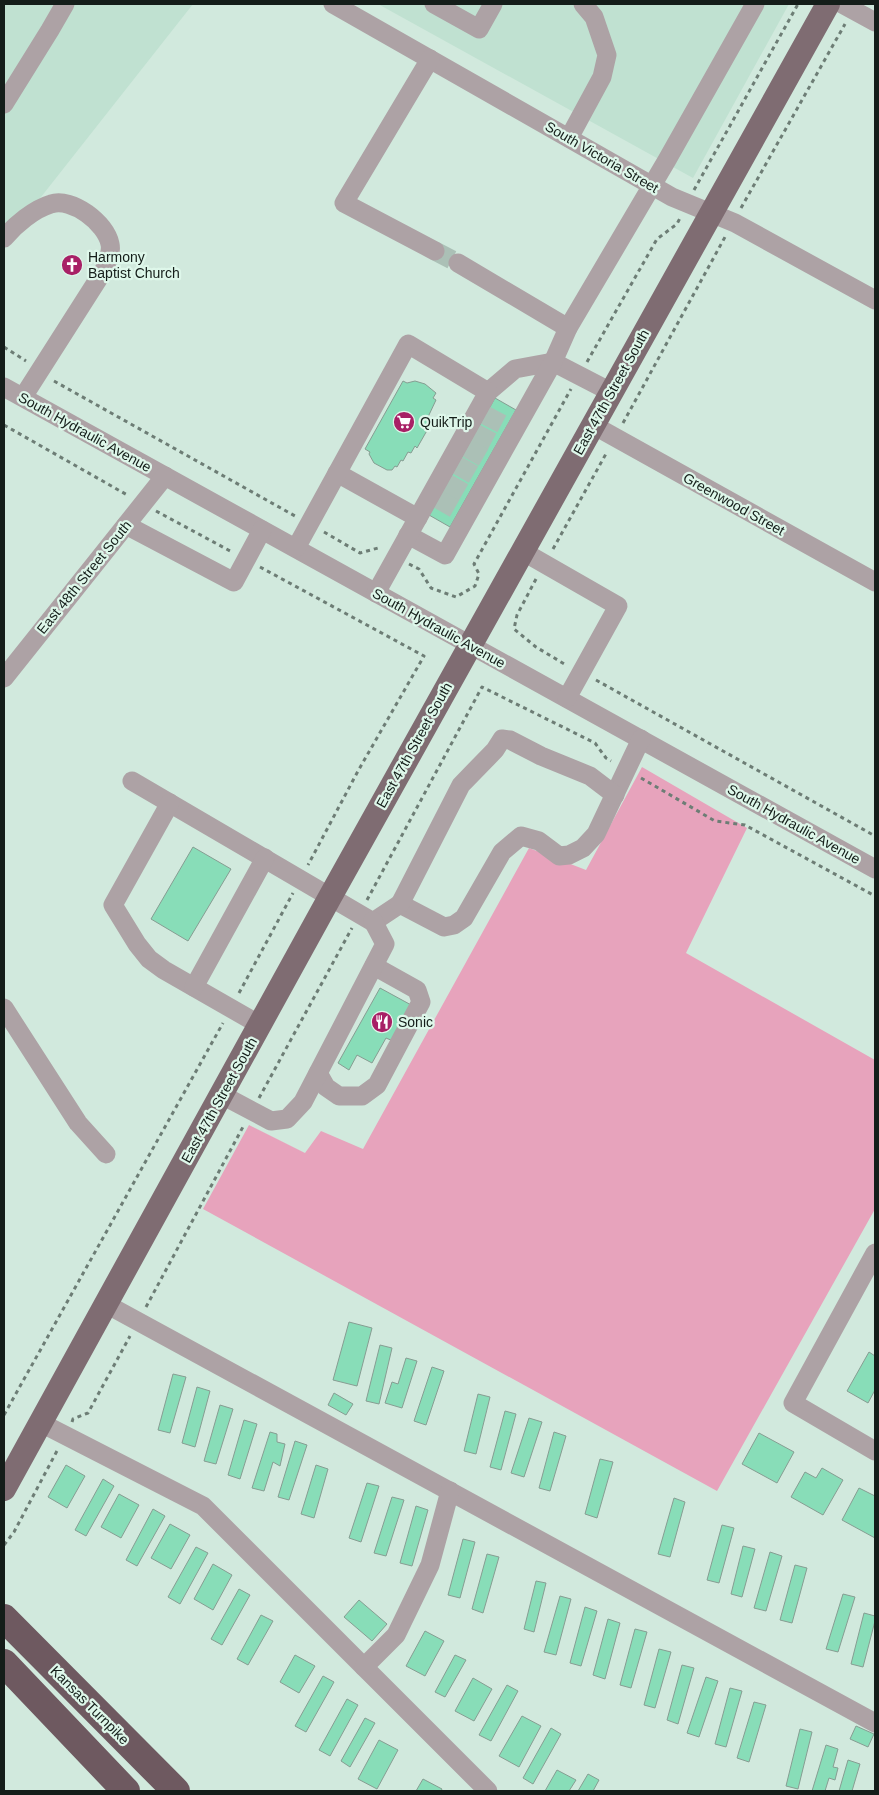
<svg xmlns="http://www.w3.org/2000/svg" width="879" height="1795" font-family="Arial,sans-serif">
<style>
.built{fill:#c0e1d1}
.green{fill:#e7a3bc}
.building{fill:#88ddb8;stroke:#869d92}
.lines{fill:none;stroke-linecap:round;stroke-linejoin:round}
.minor-tunnel{stroke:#abc0b6;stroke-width:19;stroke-dasharray:19 9;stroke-linecap:butt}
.path{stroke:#6d7d75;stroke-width:3;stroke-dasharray:4 4;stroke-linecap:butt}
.minor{stroke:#ada2a5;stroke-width:19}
.major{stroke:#7f6c72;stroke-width:24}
.highway{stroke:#6e5960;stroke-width:28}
.labels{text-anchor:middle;stroke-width:4.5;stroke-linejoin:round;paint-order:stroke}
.street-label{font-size:14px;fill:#141d19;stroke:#def7ea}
.poi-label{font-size:14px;fill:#141d19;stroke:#def7ea;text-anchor:start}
</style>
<rect width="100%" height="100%" fill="#d1e9dd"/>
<g class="built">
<path d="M4,4H193L4,244Z"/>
<path d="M378,4H789L693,178Z"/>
</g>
<path class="green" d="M642,767L747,828L686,953L875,1060V1209L717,1491L203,1209L249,1125L305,1153L321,1131L363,1149L529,848L586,870Z"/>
<g class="building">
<path d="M403,381L407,383L415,381L425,384L436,393L433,398L436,400L428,417L430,419L427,426L429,427L417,448L415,446L411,453L408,452L403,461L401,460L397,467L395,466L392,470H387L374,463L369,454L370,452L365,449Z"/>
<path d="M495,398L516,410L450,527L429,515Z"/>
<path d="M193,847L231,869L188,941L151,919Z"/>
<path d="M380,988L413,1006L393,1041L386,1038L372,1063L357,1055L349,1070L338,1063Z"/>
<path d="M349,1322L372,1328L357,1386L333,1380Z"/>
<path d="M380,1345L392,1348L379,1404L366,1401Z"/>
<path d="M869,1352L875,1356V1390L868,1403L847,1391Z"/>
<path d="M406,1358L417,1361L402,1408L385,1403L392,1382L398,1384Z"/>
<path d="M432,1367L444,1371L426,1425L414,1421Z"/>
<path d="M173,1374L186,1377L170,1433L158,1430Z"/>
<path d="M197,1387L210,1391L195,1447L182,1443Z"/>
<path d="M334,1393L353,1404L346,1415L328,1405Z"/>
<path d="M478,1394L490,1397L476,1454L464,1451Z"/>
<path d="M220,1405L233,1409L216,1464L204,1461Z"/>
<path d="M505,1411L516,1414L501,1470L490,1467Z"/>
<path d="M529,1418L542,1422L524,1477L511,1473Z"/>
<path d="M244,1420L257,1424L240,1479L228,1475Z"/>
<path d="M270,1432L277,1434V1442L285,1444L280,1466L273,1462L264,1491L252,1488Z"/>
<path d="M554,1432L566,1436L550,1491L539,1488Z"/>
<path d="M759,1433L794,1452L777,1483L742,1464Z"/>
<path d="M295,1441L307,1445L289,1500L278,1497Z"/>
<path d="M600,1459L613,1462L597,1518L585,1514Z"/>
<path d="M66,1465L85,1476L67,1508L48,1497Z"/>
<path d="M316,1465L328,1469L314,1518L301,1514Z"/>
<path d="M822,1468L843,1480L823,1515L791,1497L805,1472L816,1478Z"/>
<path d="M103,1479L114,1486L86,1536L75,1530Z"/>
<path d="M367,1483L379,1486L361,1542L349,1538Z"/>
<path d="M859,1488L875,1496V1538L842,1520Z"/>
<path d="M119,1494L139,1505L121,1538L101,1527Z"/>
<path d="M392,1497L404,1500L386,1556L374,1553Z"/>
<path d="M674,1498L685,1502L670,1557L658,1554Z"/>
<path d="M416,1506L428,1510L412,1566L400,1563Z"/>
<path d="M153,1509L165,1516L137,1566L126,1560Z"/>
<path d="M170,1524L190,1535L171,1569L151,1558Z"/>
<path d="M722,1525L734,1528L719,1583L707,1580Z"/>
<path d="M463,1539L475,1542L460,1598L448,1595Z"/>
<path d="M743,1546L755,1549L742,1597L731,1594Z"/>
<path d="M196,1547L208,1553L180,1604L168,1597Z"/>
<path d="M770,1552L782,1556L766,1611L754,1608Z"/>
<path d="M487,1554L499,1557L483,1613L472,1609Z"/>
<path d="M213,1564L232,1575L213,1610L194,1599Z"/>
<path d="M795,1565L807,1568L792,1623L780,1620Z"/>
<path d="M536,1581L546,1583L534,1632L524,1629Z"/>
<path d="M239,1589L250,1595L222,1645L211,1639Z"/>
<path d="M843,1594L855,1597L838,1652L826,1649Z"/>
<path d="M560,1596L571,1599L556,1655L544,1652Z"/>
<path d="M359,1600L387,1624L372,1641L344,1617Z"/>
<path d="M585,1607L597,1611L581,1666L570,1663Z"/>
<path d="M864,1613L875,1616V1621L863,1667L851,1664Z"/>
<path d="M261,1615L273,1621L248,1665L237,1659Z"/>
<path d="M608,1619L620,1623L605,1679L593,1675Z"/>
<path d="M635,1629L647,1632L631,1688L620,1685Z"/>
<path d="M425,1631L444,1641L425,1676L406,1666Z"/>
<path d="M659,1649L671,1652L655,1708L644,1705Z"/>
<path d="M295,1655L315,1666L299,1693L280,1682Z"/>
<path d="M455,1655L466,1660L445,1697L435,1692Z"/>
<path d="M682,1665L694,1668L678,1724L667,1720Z"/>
<path d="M323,1676L334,1682L306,1732L295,1726Z"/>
<path d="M706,1677L718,1681L699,1737L687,1733Z"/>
<path d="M473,1678L492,1689L474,1721L455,1711Z"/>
<path d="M507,1685L518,1691L491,1741L479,1735Z"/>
<path d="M730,1688L742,1691L726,1747L715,1744Z"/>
<path d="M347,1699L358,1705L330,1756L319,1750Z"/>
<path d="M754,1702L766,1705L749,1762L737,1758Z"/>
<path d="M522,1716L541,1726L519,1767L499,1756Z"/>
<path d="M365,1718L375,1723L350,1767L341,1761Z"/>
<path d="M856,1726L874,1734L868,1747L850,1739Z"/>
<path d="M551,1728L561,1734L533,1784L523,1778Z"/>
<path d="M800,1729L812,1732L798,1789L786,1786Z"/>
<path d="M379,1740L398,1750L377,1789L358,1779Z"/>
<path d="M826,1745L838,1749L833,1767L838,1768L835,1780L829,1778L825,1791H812Z"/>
<path d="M848,1760L860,1764L852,1791H839Z"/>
<path d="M557,1770L576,1780L569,1791H545Z"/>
<path d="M588,1774L599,1780L593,1791H578Z"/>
<path d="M423,1779L442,1789L441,1791H416Z"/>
</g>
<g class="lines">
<g class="minor-tunnel">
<path d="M435,251L458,263"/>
<path d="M485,415L506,426"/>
<path d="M475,433L496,444"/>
<path d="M467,448L488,460"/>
<path d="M457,465L478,477"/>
<path d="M447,483L468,495"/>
<path d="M438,499L459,511"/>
</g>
<g class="path">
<path d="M694,190L798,4"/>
<path d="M741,208L845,24"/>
<path d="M4,347L26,361"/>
<path d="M587,362L657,239L677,224L680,218"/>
<path d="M54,381L295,516"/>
<path d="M623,423L725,237"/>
<path d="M4,425L129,496"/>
<path d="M156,511L232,552"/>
<path d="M324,532L360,553L378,548L381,550"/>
<path d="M553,549L607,452"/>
<path d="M409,564L419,569L431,588L456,597L475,586L479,574L474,564L571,389"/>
<path d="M260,567L424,656L358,771L308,865"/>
<path d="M536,579L517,615L514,629L536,647L566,665"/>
<path d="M596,680L875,836"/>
<path d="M641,778L715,821L745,825L875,896"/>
<path d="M367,900L482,687L595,743L606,758L611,761"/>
<path d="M239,993L293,893"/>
<path d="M259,1098L352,928"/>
<path d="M146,1307L244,1125"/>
<path d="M4,1415L223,1023"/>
<path d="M72,1422L73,1419L88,1413L130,1336"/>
<path d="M4,1545L14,1532L58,1449"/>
</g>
<g class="minor">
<path d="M333,4L672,197L735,223L875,300"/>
<path d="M434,4L479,29L493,4"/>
<path d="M842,4L875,22"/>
<path d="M430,59L344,203L435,251"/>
<path d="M4,104L50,30L65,4"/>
<path d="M569,138L602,77L607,55L594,17L583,4"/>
<path d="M4,238C15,225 34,209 51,204C72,197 106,223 110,244C112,253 107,262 104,270L23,397"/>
<path d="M458,263L568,328"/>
<path d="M4,387L875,869"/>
<path d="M488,392L515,369L553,362L611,392"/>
<path d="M593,425L875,582"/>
<path d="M337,473L418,518"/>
<path d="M126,525L234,582L262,530"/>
<path d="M408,535L445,555L553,362L568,328L667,160L755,4"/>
<path d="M296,548L408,344L488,392L376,593"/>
<path d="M522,551L618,606L567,698"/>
<path d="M4,678L165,476"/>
<path d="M132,781L373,922L400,904L444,927L454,925L464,918L502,852L521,836L539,841L559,856L569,855L583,848L596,834L641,739"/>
<path d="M170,803L113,905L137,944L149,959L164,970L260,1025"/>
<path d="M400,904L461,785L495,750L502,739L510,740L541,756L590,776L615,795"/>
<path d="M194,987L265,858"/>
<path d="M4,1008L78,1123L106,1154"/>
<path d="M318,1073L326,1087L339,1096H362L377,1085L421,1002L417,990L374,966"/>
<path d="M222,1095L271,1121L287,1119L303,1102L385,944L373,921"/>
<path d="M875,1253L793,1403L875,1451"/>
<path d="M106,1304L875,1723"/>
<path d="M41,1423L203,1506L488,1791"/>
<path d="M364,1667L396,1635L430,1565L450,1491"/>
</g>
<path class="major" d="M4,1489L330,897L828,4"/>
<g class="highway">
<path d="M4,1618L176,1791"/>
<path d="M4,1663L126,1791"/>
</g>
</g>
<defs>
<g id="church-disc" transform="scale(1.125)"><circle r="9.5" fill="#a82066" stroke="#def7ea"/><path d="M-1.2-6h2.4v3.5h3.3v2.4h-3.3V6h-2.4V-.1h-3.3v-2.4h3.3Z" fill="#fff"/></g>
<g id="supermarket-disc" transform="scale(1.125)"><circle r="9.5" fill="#a82066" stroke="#def7ea"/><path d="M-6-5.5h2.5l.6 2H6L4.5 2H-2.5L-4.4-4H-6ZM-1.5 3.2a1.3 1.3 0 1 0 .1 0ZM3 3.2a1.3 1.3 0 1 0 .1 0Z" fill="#fff"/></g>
<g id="restaurant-disc" transform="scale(1.125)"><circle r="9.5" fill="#a82066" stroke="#def7ea"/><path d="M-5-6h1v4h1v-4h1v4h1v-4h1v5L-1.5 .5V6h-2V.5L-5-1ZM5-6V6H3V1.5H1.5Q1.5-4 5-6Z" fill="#fff"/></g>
</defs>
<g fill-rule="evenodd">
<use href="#church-disc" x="72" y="265"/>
<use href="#supermarket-disc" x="404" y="422"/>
<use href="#restaurant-disc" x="382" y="1022"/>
</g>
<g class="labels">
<g class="street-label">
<text transform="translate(602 157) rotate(30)" y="5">South Victoria Street</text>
<text transform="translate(611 392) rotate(-61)" y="5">East 47th Street South</text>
<text transform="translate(85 432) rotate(29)" y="5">South Hydraulic Avenue</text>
<text transform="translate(734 504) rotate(29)" y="5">Greenwood Street</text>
<text transform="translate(84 577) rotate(-51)" y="5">East 48th Street South</text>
<text transform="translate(439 628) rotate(29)" y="5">South Hydraulic Avenue</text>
<text transform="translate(414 745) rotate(-61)" y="5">East 47th Street South</text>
<text transform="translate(794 824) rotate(29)" y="5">South Hydraulic Avenue</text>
<text transform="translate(219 1100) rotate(-61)" y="5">East 47th Street South</text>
<text transform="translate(90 1705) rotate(45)" y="5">Kansas Turnpike</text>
</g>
<g class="poi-label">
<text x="88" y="262">Harmony<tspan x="88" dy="16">Baptist Church</tspan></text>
<text x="420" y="427">QuikTrip</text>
<text x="398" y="1027">Sonic</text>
</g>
</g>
<rect width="879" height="1795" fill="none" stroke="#141d19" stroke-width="10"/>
</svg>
